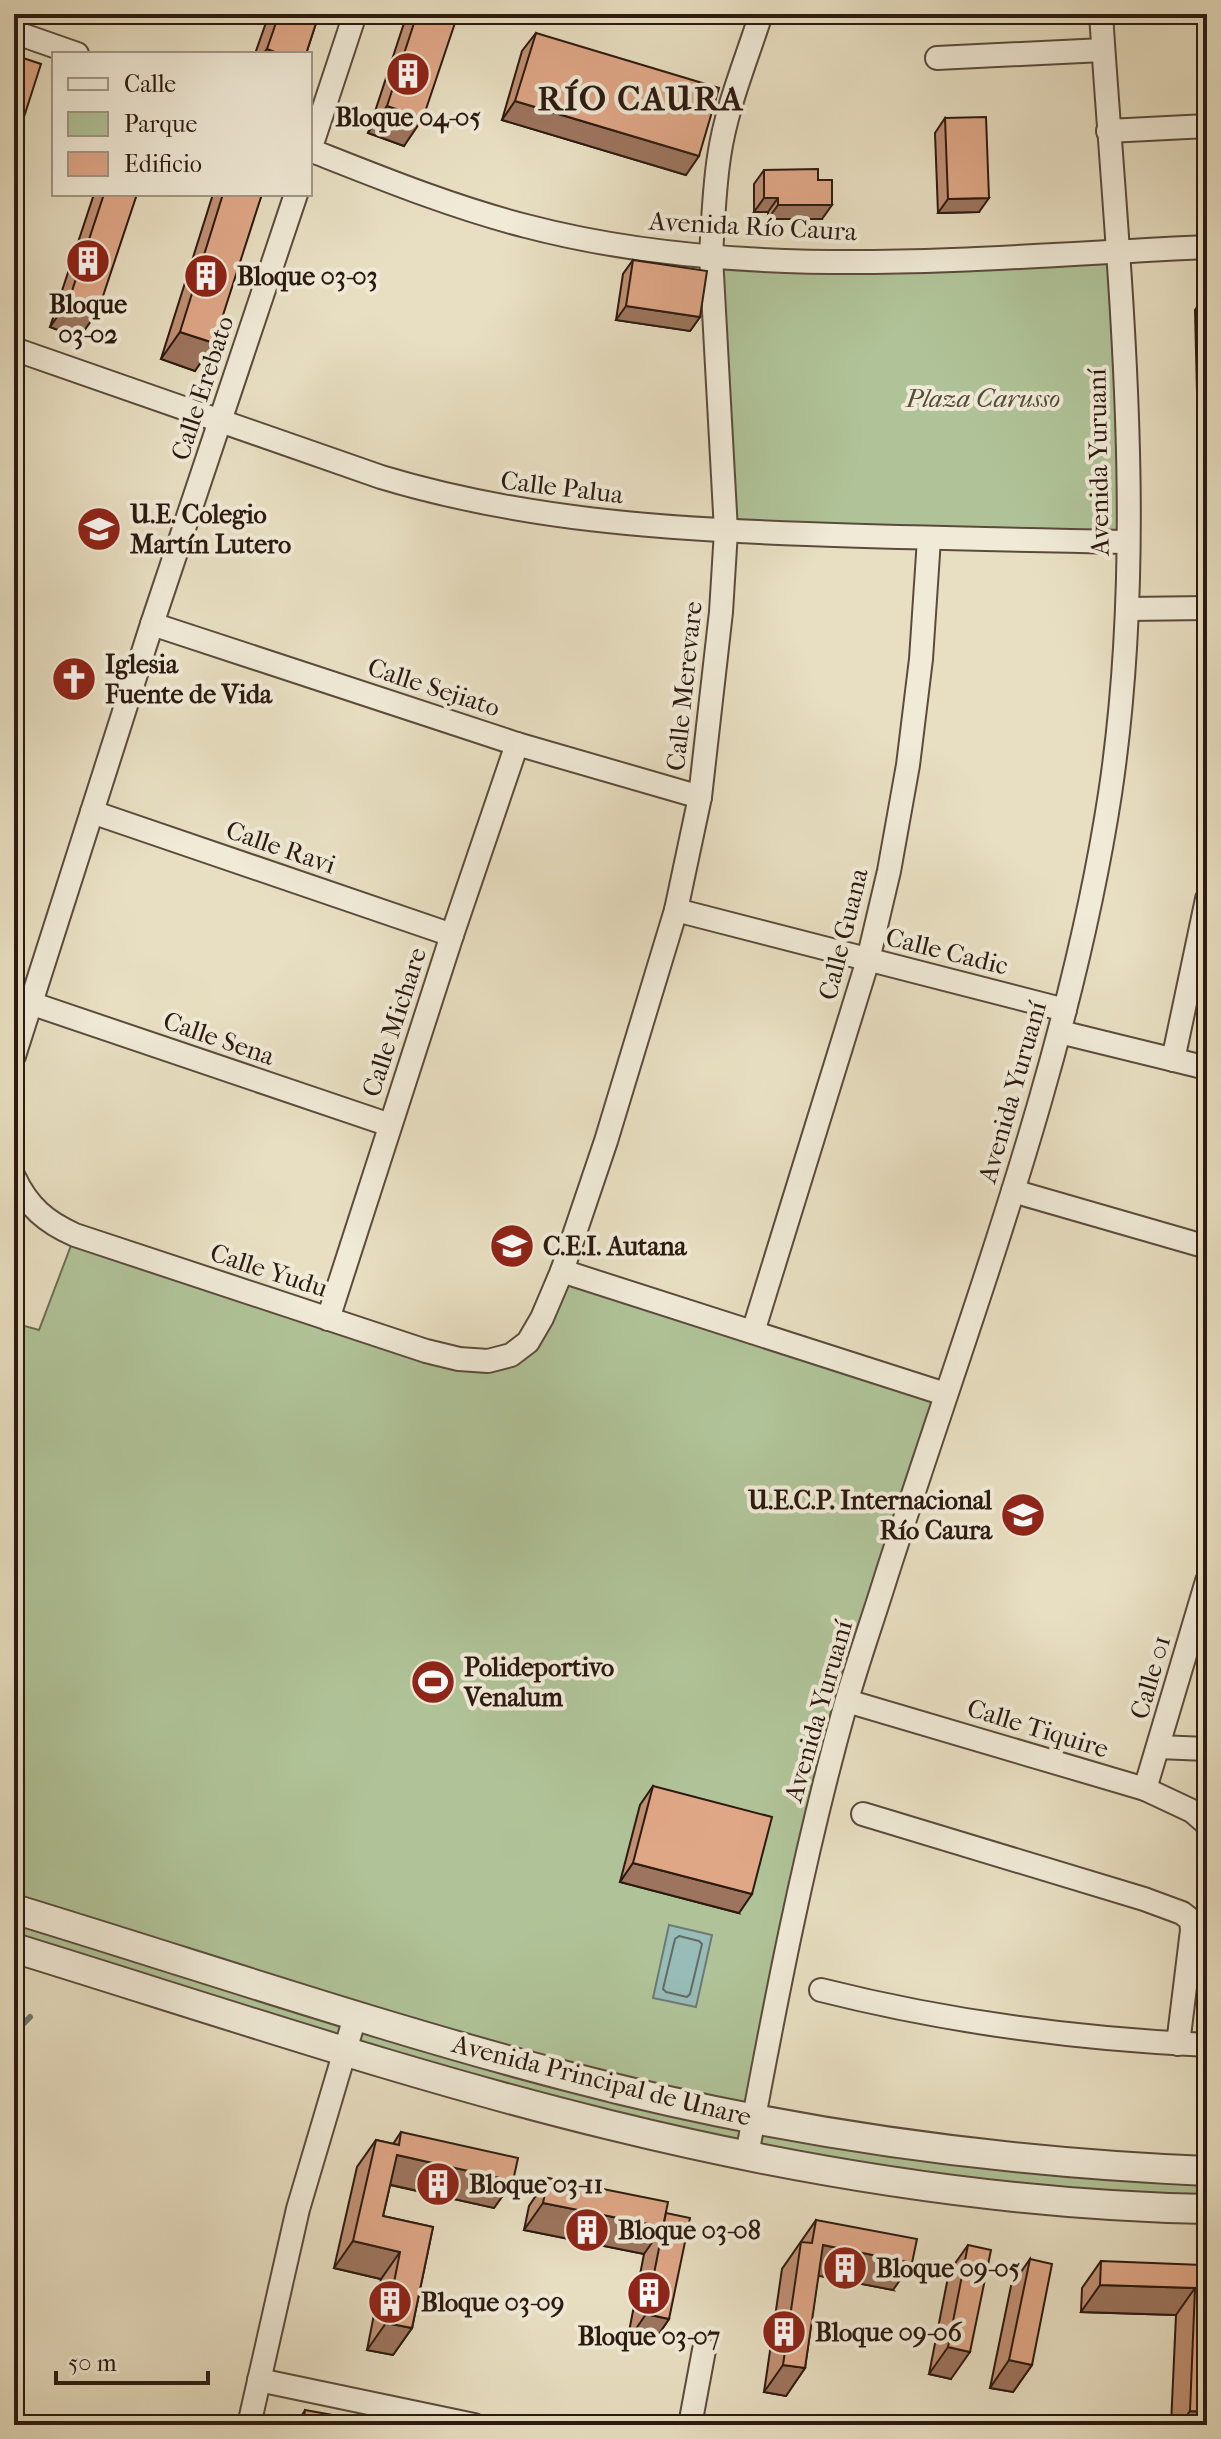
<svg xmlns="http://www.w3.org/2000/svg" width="1221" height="2439" font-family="'IM FELL French Canon',serif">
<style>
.green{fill:#b0c398;stroke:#6e6e54;stroke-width:2}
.water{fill:#98bcb7;stroke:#6d7b74;stroke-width:2}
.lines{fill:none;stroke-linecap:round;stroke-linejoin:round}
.shore{stroke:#626b64;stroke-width:2}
.stream{stroke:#6d7b74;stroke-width:6}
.minor-casing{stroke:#5b4b3c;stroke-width:26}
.tertiary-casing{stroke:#5b4b3c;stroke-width:32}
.minor{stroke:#f0ead7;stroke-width:22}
.tertiary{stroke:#f0ead7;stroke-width:28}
.wall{fill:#c19074;stroke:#2c1a10;stroke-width:2}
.shaded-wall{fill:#9d755e;stroke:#2c1a10;stroke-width:2}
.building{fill:#e0a787;stroke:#2c1a10;stroke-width:2}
.labels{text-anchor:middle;stroke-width:8;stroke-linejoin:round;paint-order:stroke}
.poi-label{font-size:26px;font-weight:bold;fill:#2c1a10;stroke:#f0ead7;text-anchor:start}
.street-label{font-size:26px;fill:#2c1a10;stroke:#f0ead7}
.park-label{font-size:26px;font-style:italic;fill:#544d39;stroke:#f0ead7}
.district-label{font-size:34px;font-weight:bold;letter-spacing:2px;fill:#2c1a10;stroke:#f0ead7}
</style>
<rect width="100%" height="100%" fill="#e8dfc2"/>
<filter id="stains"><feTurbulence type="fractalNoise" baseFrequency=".0025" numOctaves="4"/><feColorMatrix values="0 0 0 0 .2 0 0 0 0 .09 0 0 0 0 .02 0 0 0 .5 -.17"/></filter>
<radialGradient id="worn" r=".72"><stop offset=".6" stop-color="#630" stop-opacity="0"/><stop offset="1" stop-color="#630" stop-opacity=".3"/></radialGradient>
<g class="green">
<path d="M1117,251L1128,542L726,531L711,256Z"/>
<path d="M75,1235L426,1351L511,1355L562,1271L945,1394L847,1701L754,2118L1207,2171V2209L723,2151L14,1948V1323L39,1330Z"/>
</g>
<path class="water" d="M669,1925L712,1935L696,2007L653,1998Z"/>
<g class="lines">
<path class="shore" d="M679,1936L699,1941L702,1944L690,1994L687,1997L666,1992L663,1989L675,1939Z"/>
<path class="stream" d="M14,2033L30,2017"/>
<g class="minor-casing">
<g id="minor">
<path d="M14,32L77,54"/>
<path d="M937,58L1103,50"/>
<path d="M1108,131L1207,126"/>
<path d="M310,150C381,178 452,207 526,226C747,284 982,257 1207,247"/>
<path d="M310,150L355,14"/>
<path d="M14,349L381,477C520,519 663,529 807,534C914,538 1021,540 1128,542"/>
<path d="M1127,609L1207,608"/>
<path d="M152,624L517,744L700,797"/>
<path d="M92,812L452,935"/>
<path d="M676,910L1065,1010"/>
<path d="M30,1003L390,1125"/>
<path d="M1060,1032L1207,1068"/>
<path d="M14,1056L152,624L296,194"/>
<path d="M1173,1060L1207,899"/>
<path d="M14,1177C28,1207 46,1222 75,1235L426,1351L459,1359L488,1361L511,1355L528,1342L542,1318L562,1271L606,1141L676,910L700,797L721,612L726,531L711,256C713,223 714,190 719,157C726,108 746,61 761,14"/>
<path d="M1013,1191L1207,1247"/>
<path d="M562,1271L945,1394"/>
<path d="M328,1319L452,935L517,744"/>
<path d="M753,1332L868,960L889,871L908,765L921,659L929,539"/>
<path d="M847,1701L1145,1789L1192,1811L1207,1824"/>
<path d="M1158,1747L1207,1749"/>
<path d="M1145,1789L1207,1581"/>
<path d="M863,1814L1144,1899L1182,1913L1191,1920L1192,1930L1178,2044"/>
<path d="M821,1990C948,2022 1076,2039 1207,2045"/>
<path d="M747,2155C775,2004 804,1852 846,1703C858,1661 873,1619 886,1577C968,1321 1069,1061 1110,794C1149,535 1118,273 1101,14"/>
<path d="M259,2380L474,2425"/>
<path d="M249,2425L298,2209L355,2017"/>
<path d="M690,2425L704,2350"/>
</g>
</g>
<g class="tertiary-casing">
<g id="tertiary">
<path d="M14,1909C201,1966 385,2029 574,2078C780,2132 995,2162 1207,2171"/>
<path d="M14,1948C212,2009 409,2076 610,2125C805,2173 1006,2205 1207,2209"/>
</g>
</g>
<use href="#minor" class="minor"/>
<use href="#tertiary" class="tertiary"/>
</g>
<g class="wall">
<path d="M269,14H319L306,54H255Z"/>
<path d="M407,14H458L404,146L368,133Z"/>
<path d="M536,33L686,175L502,120L522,51Z"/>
<path d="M945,118L979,212L938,213L935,133Z"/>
<path d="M764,170L818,180L822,219H768V212H754V184Z"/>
<path d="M94,194H137L79,338L50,327Z"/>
<path d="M213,194H262L195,371L161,359Z"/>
<path d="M633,260L700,317L690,331L616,320L623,274Z"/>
<path d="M1207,292V515L1200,516L1195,310Z"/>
<path d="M653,1786L739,1913L620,1882L640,1805Z"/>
<path d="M401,2132L513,2181L494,2208L390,2185L383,2216L433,2227L412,2328L393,2355L367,2350L381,2279L334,2268L357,2167L376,2140L393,2144Z"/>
<path d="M548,2178L666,2213L669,2319L650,2347L627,2342L644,2254L524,2230L529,2206Z"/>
<path d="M816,2220L893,2290L818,2275L805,2368L786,2396L764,2392L782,2269Z"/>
<path d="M968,2245L951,2379L929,2374L949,2272Z"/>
<path d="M1030,2259L1032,2365L1013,2392L990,2388L1011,2286Z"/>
<path d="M1101,2261L1201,2289L1204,2425H1171L1176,2315L1081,2312L1082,2288Z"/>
<path d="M305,2410L331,2425H298L299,2420Z"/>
</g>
<g class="shaded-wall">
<path d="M95,14H124L118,22Z"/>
<path d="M267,49L280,54H263Z"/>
<path d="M515,101L699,156L686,175L502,120Z"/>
<path d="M387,106L423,118L404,146L368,133Z"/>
<path d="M764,198H778L768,212H754Z"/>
<path d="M989,198L979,212L938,213L948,199Z"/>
<path d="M778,205H832L822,219H768Z"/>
<path d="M69,300L98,311L79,338L50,327Z"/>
<path d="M626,306L700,317L690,331L616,320Z"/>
<path d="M180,332L214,343L195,371L161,359Z"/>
<path d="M1207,506V515L1200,516Z"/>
<path d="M633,1863L752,1894L739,1913L620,1882Z"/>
<path d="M397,2155L513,2181L494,2208L378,2182Z"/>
<path d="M543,2203L663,2227L644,2254L524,2230Z"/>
<path d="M353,2241L400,2252L381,2279L334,2268Z"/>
<path d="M823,2245L912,2263L893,2290L804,2273Z"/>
<path d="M1100,2285L1195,2288L1176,2315L1081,2312Z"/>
<path d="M646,2314L669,2319L650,2347L627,2342Z"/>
<path d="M386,2323L412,2328L393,2355L367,2350Z"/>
<path d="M948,2347L970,2352L951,2379L929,2374Z"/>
<path d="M1009,2360L1032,2365L1013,2392L990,2388Z"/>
<path d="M783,2365L805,2368L786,2396L764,2392Z"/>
<path d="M1190,2411L1207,2412V2421L1204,2425H1180Z"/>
</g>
<g class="building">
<path d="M279,14H319L306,54H280L267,49Z"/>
<path d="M417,14H458L423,118L387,106Z"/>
<path d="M536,33L719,88L699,156L515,101Z"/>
<path d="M14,55L41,64L14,148Z"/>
<path d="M986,117L989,198L948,199L945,118Z"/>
<path d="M818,169V180H832V205H778V198H764V170Z"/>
<path d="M104,194H137L98,311L69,300Z"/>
<path d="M223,194H262L214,343L180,332Z"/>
<path d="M633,260L707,271L700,317L626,306Z"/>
<path d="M653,1786L772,1817L752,1894L633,1863Z"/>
<path d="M401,2132L518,2158L513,2181L397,2155L383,2216L433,2227L412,2328L386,2323L400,2252L353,2241L376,2140L399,2145Z"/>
<path d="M548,2178L668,2202L663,2227L543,2203Z"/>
<path d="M666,2213L690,2218L669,2319L646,2314Z"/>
<path d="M816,2220L917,2239L912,2263L823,2245L805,2368L783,2365L801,2242L812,2243Z"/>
<path d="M968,2245L991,2250L970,2352L948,2347Z"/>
<path d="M1030,2259L1052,2264L1032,2365L1009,2360Z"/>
<path d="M1101,2261L1202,2265L1201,2289H1207V2412L1190,2411L1195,2288L1100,2285Z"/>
<path d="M305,2410L333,2415L331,2425H303Z"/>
</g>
<defs>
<g id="building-disc" transform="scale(2.3)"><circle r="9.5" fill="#8f2418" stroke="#f0ead7"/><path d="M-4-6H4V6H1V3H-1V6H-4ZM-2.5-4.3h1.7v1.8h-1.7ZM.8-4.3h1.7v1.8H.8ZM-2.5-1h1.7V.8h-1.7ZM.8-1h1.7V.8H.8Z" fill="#fff"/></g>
<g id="school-disc" transform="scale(2.3)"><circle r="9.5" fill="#8f2418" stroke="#f0ead7"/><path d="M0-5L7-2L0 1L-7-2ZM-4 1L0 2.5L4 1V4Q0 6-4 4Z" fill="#fff"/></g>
<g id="church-disc" transform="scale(2.3)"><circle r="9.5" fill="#8f2418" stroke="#f0ead7"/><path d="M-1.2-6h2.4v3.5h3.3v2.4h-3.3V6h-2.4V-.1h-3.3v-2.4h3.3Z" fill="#fff"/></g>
<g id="stadium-disc" transform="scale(2.3)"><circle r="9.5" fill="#8f2418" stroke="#f0ead7"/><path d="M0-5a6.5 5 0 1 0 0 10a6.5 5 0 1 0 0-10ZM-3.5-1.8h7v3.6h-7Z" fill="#fff"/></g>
</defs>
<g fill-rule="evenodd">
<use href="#building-disc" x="408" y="74"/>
<use href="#building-disc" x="88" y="261"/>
<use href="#building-disc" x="206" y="276"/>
<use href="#school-disc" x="99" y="529"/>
<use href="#church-disc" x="74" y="679"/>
<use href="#school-disc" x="512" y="1246"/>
<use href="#school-disc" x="1023" y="1515"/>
<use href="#stadium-disc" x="433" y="1682"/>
<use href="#building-disc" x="438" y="2184"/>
<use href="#building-disc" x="587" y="2230"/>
<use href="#building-disc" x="845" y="2268"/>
<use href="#building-disc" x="649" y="2293"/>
<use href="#building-disc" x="390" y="2302"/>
<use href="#building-disc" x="784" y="2332"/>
</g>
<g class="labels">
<g class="poi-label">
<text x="408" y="126" text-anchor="middle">Bloque 04-05</text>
<text x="237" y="285">Bloque 03-03</text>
<text x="88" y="313" text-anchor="middle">Bloque<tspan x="88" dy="30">03-02</tspan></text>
<text x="130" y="523">U.E. Colegio<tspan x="130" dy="30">Martín Lutero</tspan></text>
<text x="105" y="673">Iglesia<tspan x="105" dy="30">Fuente de Vida</tspan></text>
<text x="543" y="1255">C.E.I. Autana</text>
<text x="992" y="1509" text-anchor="end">U.E.C.P. Internacional<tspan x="992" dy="30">Río Caura</tspan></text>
<text x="464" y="1676">Polideportivo<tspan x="464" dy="30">Venalum</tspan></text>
<text x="469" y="2193">Bloque 03-11</text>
<text x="618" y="2239">Bloque 03-08</text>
<text x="876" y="2277">Bloque 09-05</text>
<text x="421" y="2311">Bloque 03-09</text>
<text x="815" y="2341">Bloque 09-06</text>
<text x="649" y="2345" text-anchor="middle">Bloque 03-07</text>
</g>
<g class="street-label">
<text transform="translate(753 226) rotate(3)" y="9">Avenida Río Caura</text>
<text transform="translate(202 388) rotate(-72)" y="9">Calle Erebato</text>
<text transform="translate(1098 462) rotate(-91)" y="9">Avenida Yuruaní</text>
<text transform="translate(562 487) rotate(7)" y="9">Calle Palua</text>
<text transform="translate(684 686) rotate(-84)" y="9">Calle Merevare</text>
<text transform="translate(434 687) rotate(18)" y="9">Calle Sejiato</text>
<text transform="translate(281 847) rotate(19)" y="9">Calle Ravi</text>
<text transform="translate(843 934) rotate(-76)" y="9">Calle Guana</text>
<text transform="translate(947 951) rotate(14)" y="9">Calle Cadic</text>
<text transform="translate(394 1022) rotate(-72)" y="9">Calle Michare</text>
<text transform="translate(219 1038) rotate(19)" y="9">Calle Sena</text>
<text transform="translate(1012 1092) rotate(-74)" y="9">Avenida Yuruaní</text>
<text transform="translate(269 1270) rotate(18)" y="9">Calle Yudu</text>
<text transform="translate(1150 1677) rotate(-74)" y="9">Calle 01</text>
<text transform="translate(818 1711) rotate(-74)" y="9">Avenida Yuruaní</text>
<text transform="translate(1038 1728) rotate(17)" y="9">Calle Tiquire</text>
<text transform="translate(602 2080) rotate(14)" y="9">Avenida Principal de Unare</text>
</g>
<g class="park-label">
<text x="983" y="407">Plaza Carusso</text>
</g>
<g class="district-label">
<text x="641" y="110">RÍO CAURA</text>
</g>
</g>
<rect width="1221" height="2439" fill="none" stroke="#e8dfc2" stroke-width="48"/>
<rect x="16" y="16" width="1189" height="2407" fill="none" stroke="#2c1a10" stroke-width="4"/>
<rect x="24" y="24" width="1173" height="2391" fill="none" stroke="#2c1a10" stroke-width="2"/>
<rect x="52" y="52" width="260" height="144" fill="#f0ead7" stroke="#a29787" stroke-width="2"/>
<rect x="68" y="78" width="40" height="12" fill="#f0ead7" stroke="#a29787" stroke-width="2"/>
<text x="124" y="92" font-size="24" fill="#2c1a10">Calle</text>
<rect x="68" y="112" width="40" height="24" fill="#b0c398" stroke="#a29787" stroke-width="2"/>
<text x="124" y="132" font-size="24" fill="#2c1a10">Parque</text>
<rect x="68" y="152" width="40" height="24" fill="#e0a787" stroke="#a29787" stroke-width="2"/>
<text x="124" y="172" font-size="24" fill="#2c1a10">Edificio</text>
<path d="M56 2371v12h152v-12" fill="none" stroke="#2c1a10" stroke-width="4"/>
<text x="68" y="2371" font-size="24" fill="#2c1a10" stroke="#f0ead7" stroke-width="6" paint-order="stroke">50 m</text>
<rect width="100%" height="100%" filter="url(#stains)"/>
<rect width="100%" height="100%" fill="url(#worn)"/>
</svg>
